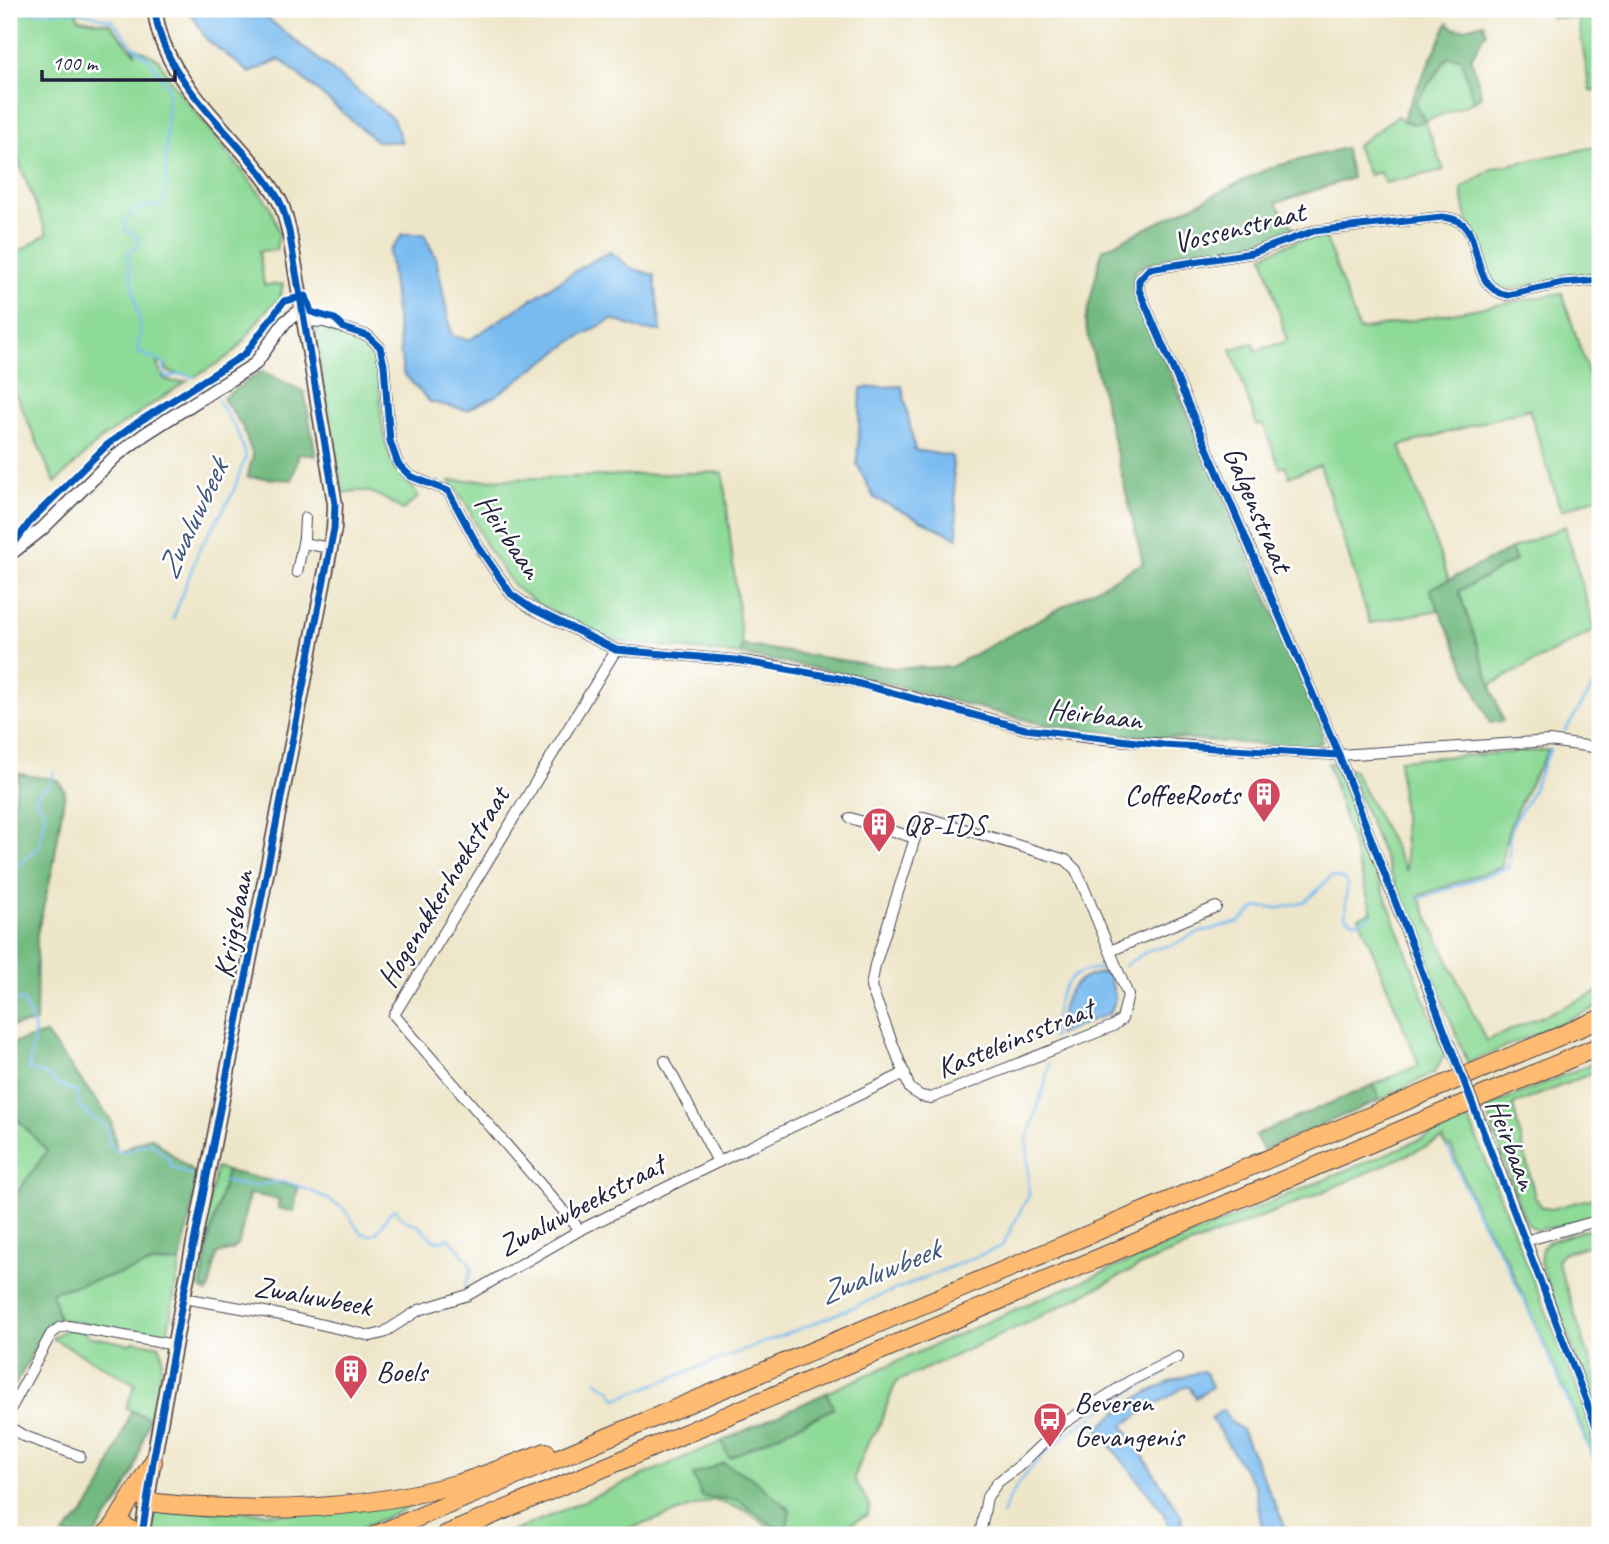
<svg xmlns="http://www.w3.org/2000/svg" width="1609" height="1544" font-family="Caveat,sans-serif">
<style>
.green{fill:#8eda97;stroke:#587e69;stroke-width:2}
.forest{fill:#72ba80;stroke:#4a6e5e;stroke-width:2}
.water{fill:#7abcf0;stroke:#4e6f96;stroke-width:2}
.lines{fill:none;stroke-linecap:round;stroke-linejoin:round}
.stream{stroke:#7abcf0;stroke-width:2.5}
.minor-casing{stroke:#413f50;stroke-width:12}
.tertiary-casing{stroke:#413f50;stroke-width:15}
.secondary-casing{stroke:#413f50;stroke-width:17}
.motorway-casing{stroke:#413f50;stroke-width:20}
.minor{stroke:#fff;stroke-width:10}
.tertiary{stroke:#fff;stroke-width:12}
.secondary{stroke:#ffe4c6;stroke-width:14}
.motorway{stroke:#ffbb71;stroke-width:18}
.minor-bridge-casing{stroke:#413f50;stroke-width:12;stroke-linecap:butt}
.minor-bridge{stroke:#fff;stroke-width:10}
.cycleway-casing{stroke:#fff;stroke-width:11}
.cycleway{stroke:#0057b8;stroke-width:7}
.labels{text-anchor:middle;stroke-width:5;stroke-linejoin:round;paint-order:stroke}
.street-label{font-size:30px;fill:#22223b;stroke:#fff}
.poi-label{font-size:30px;fill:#22223b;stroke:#fff;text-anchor:start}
.water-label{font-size:32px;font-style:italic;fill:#41587a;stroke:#fff}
</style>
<rect width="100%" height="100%" fill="#fff"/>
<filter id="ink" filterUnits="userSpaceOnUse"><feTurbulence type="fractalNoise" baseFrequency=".0143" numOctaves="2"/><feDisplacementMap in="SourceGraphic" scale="14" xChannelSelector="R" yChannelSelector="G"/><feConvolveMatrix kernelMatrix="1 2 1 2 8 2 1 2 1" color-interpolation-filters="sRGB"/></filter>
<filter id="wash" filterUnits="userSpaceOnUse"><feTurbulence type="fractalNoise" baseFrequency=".00686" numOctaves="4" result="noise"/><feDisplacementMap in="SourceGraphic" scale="28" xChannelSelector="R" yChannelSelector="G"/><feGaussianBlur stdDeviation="1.57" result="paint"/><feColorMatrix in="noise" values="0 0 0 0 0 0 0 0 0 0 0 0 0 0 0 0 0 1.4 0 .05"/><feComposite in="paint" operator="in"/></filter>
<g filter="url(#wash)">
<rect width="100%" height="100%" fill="#eee6c9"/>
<g class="green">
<path d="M1551,9H1600V89L1590,91L1578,18H1552Z"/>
<path d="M76,11L79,19L110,24L136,54L133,46L158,59L173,84L270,206L279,233L276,250L259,251L264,285L283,284L280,299C262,310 253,330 240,345C229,359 209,368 194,377L169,372L164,363L157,364L164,379L174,382L187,381L102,438L55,483L9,379V258L47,234L9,137V13Z"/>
<path d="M1448,57L1461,58L1474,102L1425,121L1444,170L1384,183L1380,172L1369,175L1356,146L1397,116C1406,124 1413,125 1424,121L1415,103Z"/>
<path d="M1600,146V273L1571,276L1511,289L1495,286L1490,279L1466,215L1461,189L1493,168Z"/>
<path d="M1324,233L1359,330L1562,293L1600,408V496L1561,511L1529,409L1400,446L1449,580L1430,590L1439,610L1370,623L1320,465L1289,477L1286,466L1280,468L1263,424L1257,425L1231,349L1253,343L1256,351L1287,341L1263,255L1296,241Z"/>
<path d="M324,326C342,332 362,336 375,351C383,384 377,421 389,453C395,472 411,480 418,497L403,510C378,495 372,487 343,493L316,341L315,329Z"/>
<path d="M723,472L742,645L741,655L624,642L602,636L539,605L514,586L486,546L467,505L450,481Z"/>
<path d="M1565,526L1595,630L1490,685L1459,591L1516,560L1511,549Z"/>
<path d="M1549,750C1529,787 1503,825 1502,867L1418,896L1486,1041L1600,991V1006L1468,1063L1348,769H1353L1407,872L1399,760Z"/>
<path d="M1328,763H1333L1338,772L1445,1053L1435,1072L1380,1100L1373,1085L1419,1065L1359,917L1372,912Z"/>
<path d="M1600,1060V1070L1513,1105L1535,1197L1542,1207L1551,1209L1600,1196V1215L1556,1227L1536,1230L1527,1223L1522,1213L1486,1108Z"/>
<path d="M9,1110L47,1151L9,1204Z"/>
<path d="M1469,1119L1600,1446V1470L1507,1260L1478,1214L1451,1147L1447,1148L1443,1139L1318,1194L1148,1262L1029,1322L896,1382L877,1431L869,1440L854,1478L870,1506L867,1515L829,1535H780L745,1510L713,1500L611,1535H505L722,1441L729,1457L833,1409L826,1393L1023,1306Z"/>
<path d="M216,1168L227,1171L208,1243L205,1289H209L207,1293L194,1283Z"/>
<path d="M1600,1225V1242L1563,1253L1557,1260L1600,1390V1419L1540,1262L1542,1248L1548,1242Z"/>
<path d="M180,1262L167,1336L161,1337L59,1319L52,1292L126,1272L154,1263Z"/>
<path d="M68,1328L85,1332L88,1336L129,1344L135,1341L160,1346C167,1363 155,1400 149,1418L126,1408L135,1384L52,1338Z"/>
<path d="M450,1490L345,1535H153L154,1512L161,1508L294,1514Z"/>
</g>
<g class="forest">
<path d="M1448,23L1453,28L1462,29L1483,23L1486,32L1471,58L1482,96L1474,102L1461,58L1448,57L1415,103L1425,121L1415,124L1403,121L1405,113Z"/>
<path d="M1345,148L1352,178L1276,203L1295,230C1245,251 1198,257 1145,265L1136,270L1133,286L1322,726V742L1309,748L1294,747L1117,734L1045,725L854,675L741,655L742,645L893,668L951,667L1143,563L1085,322L1102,250L1269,168Z"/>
<path d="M262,371L304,392L316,456L299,453L292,480L247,477L253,456L242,426L223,398Z"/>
<path d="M1511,549L1516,560L1459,591L1503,721L1490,723L1430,589Z"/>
<path d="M19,774L58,780L65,791L53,867L37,934L36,1022L9,1027V828Z"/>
<path d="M46,1034L111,1120L117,1152L151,1137L199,1177L180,1262L154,1263L126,1272L52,1292L59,1319L47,1327L14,1387L9,1384V1204L47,1151L9,1110V1044Z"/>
<path d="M1373,1085L1380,1100L1263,1150L1255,1135Z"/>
<path d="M227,1171L298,1187L294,1212L278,1208L279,1199L249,1194L239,1244L232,1250L217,1254L209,1289H205L202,1285L208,1243Z"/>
<path d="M826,1393L834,1408L729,1458L722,1441Z"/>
<path d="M131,1411L149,1418L134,1471L118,1503L94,1535H63L84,1513L102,1486Z"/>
<path d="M723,1463L749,1476L790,1510L786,1535L738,1500L702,1497L693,1475Z"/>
</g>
<g class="water">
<path d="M189,9H256L393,119L402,142L376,141L280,59L250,73L206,39Z"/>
<path d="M403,234H424L436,258L452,336L469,340L586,264L610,252L631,268L654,275L661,331L642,330L612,319L574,340L494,397L466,410L430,402L403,373L389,252Z"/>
<path d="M902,386L915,450L952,456L958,538L874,498L857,464L861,388Z"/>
<path d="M1108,972C1113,988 1119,999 1110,1013L1058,1035C1063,1000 1066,976 1108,972Z"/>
<path d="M1202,1371L1206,1373L1212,1387L1196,1398L1189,1387L1186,1386L1123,1425L1181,1515L1184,1535H1169L1168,1524L1163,1512L1098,1430C1124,1401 1165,1381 1202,1371Z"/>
<path d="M1223,1410L1231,1422L1242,1430L1289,1535H1263L1255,1486L1211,1418Z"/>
</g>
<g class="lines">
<g class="stream">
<path d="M9,13L77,11L113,21L133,46L149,59L168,87L165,200L160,206C144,204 130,209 124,225L126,231L136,235L141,242L137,247L129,251L128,258L141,331L137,352L164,363L166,378L180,374L194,377"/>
<path d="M173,619L199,550L232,495L246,456L236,429L218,401"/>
<path d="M1565,731L1593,687L1600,680"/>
<path d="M9,873L39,847L45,812L36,799L37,795L49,785L55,771"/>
<path d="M1418,899L1508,868L1510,833L1515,820L1530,796L1550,750"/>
<path d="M1124,966L1149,950L1173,945L1194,934L1239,922L1257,907L1280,908L1306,901L1332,876L1345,880L1347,884L1345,916C1355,924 1361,923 1371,915"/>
<path d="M9,1001L23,1000L35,1030L29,1069L46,1074L55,1083L77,1092L79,1107L108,1129V1141L115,1151C129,1154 138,1144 151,1143L167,1157L172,1167L191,1175"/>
<path d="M1053,1039C1055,1002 1061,965 1107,969"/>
<path d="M1448,1148L1477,1214L1504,1259L1527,1307L1600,1474"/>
<path d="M224,1182C235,1183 245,1186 256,1186C265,1185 273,1180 282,1182C301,1185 325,1197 341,1207C353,1213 354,1236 371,1235C382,1234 384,1213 395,1209L405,1220L419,1226L434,1240L439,1241L449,1238L469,1262L472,1271L464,1287"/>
<path d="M597,1381L611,1390L616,1399L619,1398L807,1326L1002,1246L1029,1195L1027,1139L1044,1088L1049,1063"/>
<path d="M1092,1417L1101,1427"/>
<path d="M1002,1515C1025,1452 1109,1402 1166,1373"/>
</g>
</g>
</g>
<g filter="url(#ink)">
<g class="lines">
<g class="minor-casing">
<g id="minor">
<path d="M304,321L324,322L344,328L368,336L380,347L384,365L390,441L398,464L410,476L448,491L478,546L511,594L531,608L616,650L735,660L783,667L838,678L898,693L1025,729L1091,738L1229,749L1339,755L1549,741L1600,748"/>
<path d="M303,543L330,548"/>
<path d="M297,572L304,538L305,518"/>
<path d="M924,817L1066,860L1076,870L1081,881L1128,995L1122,1019L1113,1026L931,1098L921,1096L910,1089L871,987L875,965L915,838Z"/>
<path d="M850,818L915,838"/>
<path d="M1110,951L1216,907"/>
<path d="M1445,1033L1339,755L1139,290V280L1149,269L1252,253L1314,231L1442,217C1450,218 1457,219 1463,224C1482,241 1471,289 1508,295L1563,283L1600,280"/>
<path d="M665,1061L718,1162"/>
<path d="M1489,1142L1600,1437"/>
<path d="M580,1230L394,1015L616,650"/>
<path d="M1525,1241L1600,1220"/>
<path d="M183,1298L276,1314L371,1336L383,1333L419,1310L468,1295L580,1230L718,1162L905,1073"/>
<path d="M9,1412L51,1334L59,1328L68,1326L175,1345"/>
<path d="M9,1427L24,1436L80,1456"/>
<path d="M980,1535L987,1497L998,1482L1018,1467L1064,1423L1130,1381L1178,1357"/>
</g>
</g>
<g class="tertiary-casing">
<path id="tertiary" d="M9,555L42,529L117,455L145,434L255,364L285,322L301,310"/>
</g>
<g class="secondary-casing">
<path id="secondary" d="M142,1535L153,1462L183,1298L334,529L335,504L289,231C286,221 284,209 279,200C243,137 161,85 155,9"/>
</g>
<g class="motorway-casing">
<g id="motorway">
<path d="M147,1502C252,1514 358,1512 460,1483C489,1474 518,1462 546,1452"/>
<path d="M114,1526L126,1527L140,1535"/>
<path d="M105,1535L114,1526L153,1462"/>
<path d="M376,1535L1600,1019"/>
<path d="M445,1535L1600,1046"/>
</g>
</g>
<use href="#minor" class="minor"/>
<use href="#tertiary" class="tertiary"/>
<use href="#secondary" class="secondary"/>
<use href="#motorway" class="motorway"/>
<g class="minor-bridge-casing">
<path id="minor-bridge" d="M1445,1033L1489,1142"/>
</g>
<use href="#minor-bridge" class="minor-bridge"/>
<g class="cycleway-casing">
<g id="cycleway">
<path d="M1600,280L1563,283L1508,295C1471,289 1482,241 1463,224C1457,219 1450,218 1442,217L1314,231L1252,253L1149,269L1139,280V290L1339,755L1600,1437"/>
<path d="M9,546L16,541L32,519L107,445L137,423L245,354L284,301L306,296L311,312L335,319L344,328L368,336L380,347L384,365L390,441L398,464L410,476L448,491L478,546L511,594L531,608L616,650L735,660L838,678L1025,729L1163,745L1339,755"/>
<path d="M142,1535L153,1462L183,1298L334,529L335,504L289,231C286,221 284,209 279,200C243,137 161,85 155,9"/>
</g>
</g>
<use href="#cycleway" class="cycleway"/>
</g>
</g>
<defs>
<g id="building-pin" transform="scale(1.75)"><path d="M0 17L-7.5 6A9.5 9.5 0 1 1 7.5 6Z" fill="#d1495b" stroke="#fff"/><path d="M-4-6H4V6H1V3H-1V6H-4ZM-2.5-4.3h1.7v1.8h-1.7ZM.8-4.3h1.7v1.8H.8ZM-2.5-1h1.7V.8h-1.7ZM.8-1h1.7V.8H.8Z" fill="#fff"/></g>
<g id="bus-pin" transform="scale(1.75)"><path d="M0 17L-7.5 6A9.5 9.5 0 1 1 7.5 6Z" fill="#d1495b" stroke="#fff"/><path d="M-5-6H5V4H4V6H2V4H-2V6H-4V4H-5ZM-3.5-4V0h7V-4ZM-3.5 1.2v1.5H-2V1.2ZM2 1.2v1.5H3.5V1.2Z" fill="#fff"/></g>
</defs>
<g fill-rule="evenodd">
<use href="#building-pin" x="1264" y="794"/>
<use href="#building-pin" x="879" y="824"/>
<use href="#building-pin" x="351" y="1371"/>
<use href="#bus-pin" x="1050" y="1419"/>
</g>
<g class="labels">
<g class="street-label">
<text transform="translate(1239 227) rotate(-14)" y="10">Vossenstraat</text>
<text transform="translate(1258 509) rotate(67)" y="10">Galgenstraat</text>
<text transform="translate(509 536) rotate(56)" y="10">Heirbaan</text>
<text transform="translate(1095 714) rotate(7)" y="10">Heirbaan</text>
<text transform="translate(443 887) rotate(-59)" y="10">Hogenakkerhoekstraat</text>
<text transform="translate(233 924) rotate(-79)" y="10">Krijgsbaan</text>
<text transform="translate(1015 1038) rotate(-22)" y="10">Kasteleinsstraat</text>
<text transform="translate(1512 1144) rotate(69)" y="10">Heirbaan</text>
<text transform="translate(581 1205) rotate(-28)" y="10">Zwaluwbeekstraat</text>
<text transform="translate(313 1296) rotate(10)" y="10">Zwaluwbeek</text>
</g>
<g class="poi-label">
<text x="1240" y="804" text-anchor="end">CoffeeRoots</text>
<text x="903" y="834">Q8-IDS</text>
<text x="376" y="1381">Boels</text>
<text x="1074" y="1412">Beveren<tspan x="1074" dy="34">Gevangenis</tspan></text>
</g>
<g class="water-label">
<text transform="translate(192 519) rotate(-65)" y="11">Zwaluwbeek</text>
<text transform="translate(879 1271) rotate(-22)" y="11">Zwaluwbeek</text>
</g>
</g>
<rect width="1609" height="1544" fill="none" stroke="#fff" stroke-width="35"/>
<path d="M42 70v10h133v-10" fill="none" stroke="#22223b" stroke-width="3.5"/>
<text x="52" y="70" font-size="21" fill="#22223b" stroke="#ffffff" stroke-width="5" paint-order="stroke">100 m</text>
</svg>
